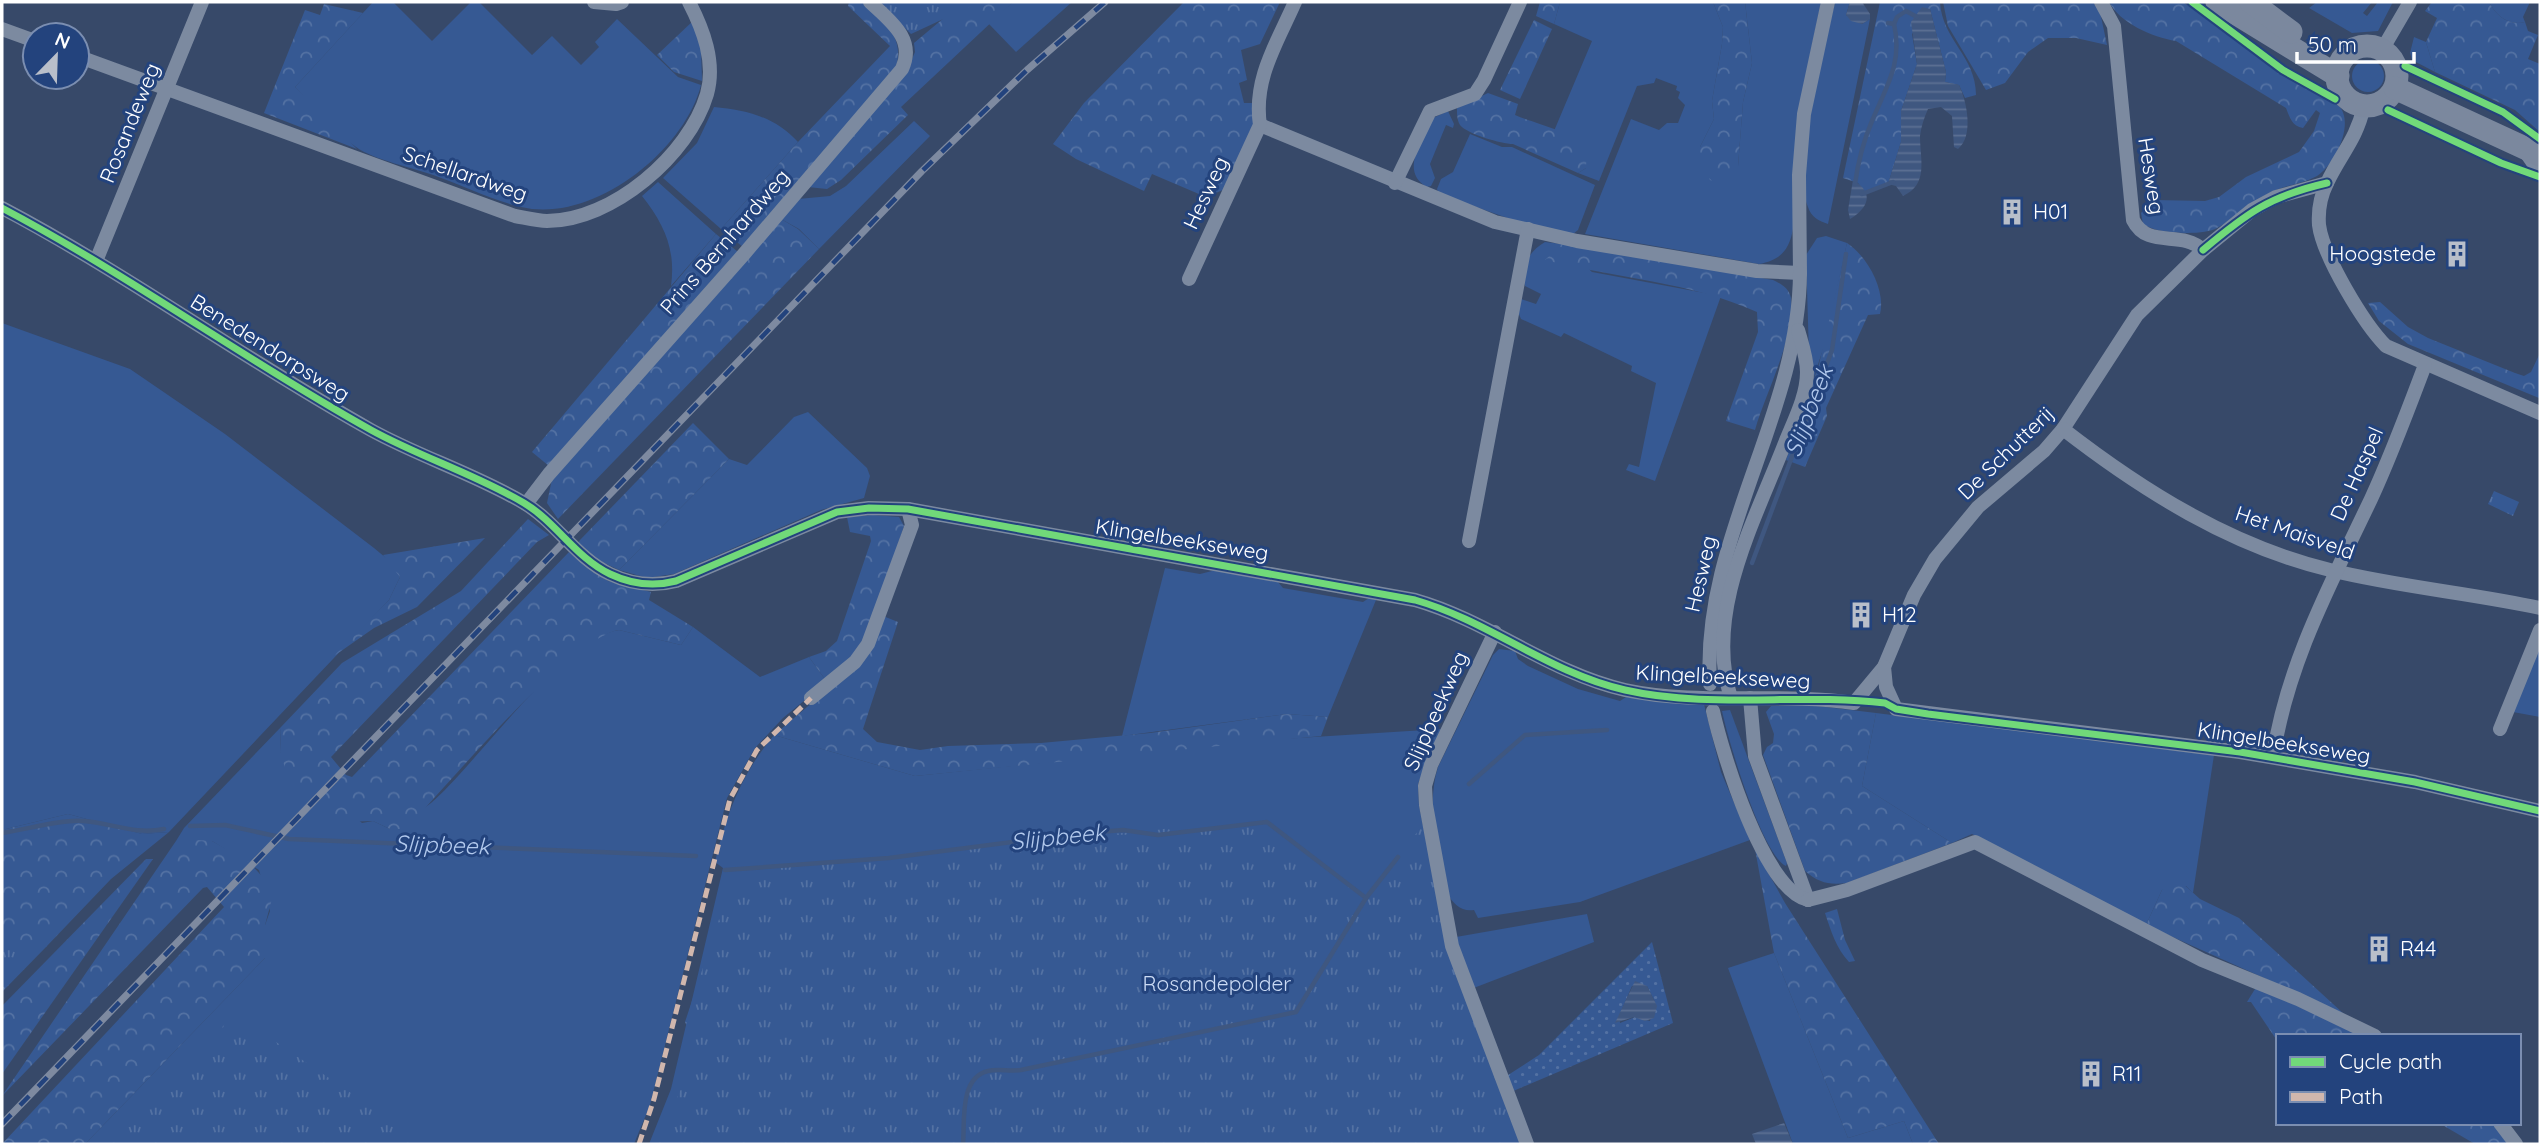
<svg xmlns="http://www.w3.org/2000/svg" width="2542" height="1146" font-family="Quicksand,sans-serif">
<style>
.grass{fill:#365993}
.forest{fill:url(#forest-crowns)}
.park{fill:url(#park-tufts)}
.garden{fill:url(#garden-dots);fill-rule:evenodd}
.water{fill:url(#water-rules)}
.lines{fill:none;stroke-linecap:round;stroke-linejoin:round}
.stream{stroke:#3f5780;stroke-width:4.5}
.street{stroke:#7c8aa0;stroke-width:14}
.primary{stroke:#7b889e;stroke-width:23}
.rail-casing{stroke:#7e8aa0;stroke-width:7}
.rail{stroke:#23437d;stroke-width:4.5;stroke-dasharray:13;stroke-linecap:butt}
.quiet{stroke:#d1b7ad;stroke-width:5;stroke-dasharray:10 5;stroke-linecap:butt}
.cycleway-casing{stroke:#23437d;stroke-width:11}
.cycleway{stroke:#71d979;stroke-width:7}
.labels{text-anchor:middle;stroke-width:6;stroke-linejoin:round;paint-order:stroke}
.street-label{font-size:21px;fill:#fff;stroke:#23437d}
.poi-label{font-size:21px;fill:#fff;stroke:#23437d;text-anchor:start}
.park-label{font-size:21px;fill:#cadaf4;stroke:#23437d}
.water-label{font-size:23px;font-style:italic;fill:#b2c9ed;stroke:#23437d}
</style>
<defs>
<pattern id="forest-crowns" width="20" height="18" patternUnits="userSpaceOnUse" patternTransform="scale(1.75)"><rect width="20" height="18" fill="#365993"/><path d="M2 6a3 3 0 1 1 6 0M12 15a3 3 0 1 1 6 0" fill="none" stroke="#5472a3"/></pattern>
<pattern id="park-tufts" width="24" height="20" patternUnits="userSpaceOnUse" patternTransform="scale(1.75)"><rect width="24" height="20" fill="#365993"/><path d="M3 7l-1-3M5 7V3M7 7l1-3M15 17l-1-3M17 17v-4M19 17l1-3" fill="none" stroke="#5472a3"/></pattern>
<pattern id="garden-dots" width="8" height="8" patternUnits="userSpaceOnUse" patternTransform="scale(1.75)"><rect width="8" height="8" fill="#365993"/><path d="M2 2h.1M6 6h.1" fill="none" stroke="#5472a3" stroke-width="1.8" stroke-linecap="round"/></pattern>
<pattern id="water-rules" width="6" height="5" patternUnits="userSpaceOnUse" patternTransform="scale(1.75)"><rect width="6" height="5" fill="#3f5780"/><path d="M0 2.5h6" fill="none" stroke="#5c7093"/></pattern>
</defs>
<rect width="100%" height="100%" fill="#374969"/>
<g class="grass">
<path d="M373,2H393L432,41L471,2H479L532,55L552,36L581,65L599,47L595,42L617,19L678,77L701,85C684,152 592,224 521,207C492,200 464,186 436,176C414,168 374,160 356,147C333,131 314,107 295,87Z"/>
<path d="M1013,2H1072L1016,52L988,23Z"/>
<path d="M1560,2H1713L1723,27L1722,44L1712,101L1714,119L1700,147V163L1738,166L1743,102L1752,63L1745,2H1821L1798,114L1793,229C1789,251 1780,260 1759,264L1585,234L1631,119L1659,130L1667,123H1678L1685,105L1678,98L1680,92L1676,90L1677,86L1656,78L1654,83L1637,86L1599,181L1578,173L1586,168L1554,131L1592,41L1554,24Z"/>
<path d="M1835,2H1850L1846,15L1862,24L1870,19L1828,224C1819,221 1811,217 1808,207C1793,168 1825,46 1835,2Z"/>
<path d="M2317,2H2372L2363,13L2367,16L2378,2H2393L2378,31L2352,33L2309,8Z"/>
<path d="M2489,2H2530L2523,17L2525,22C2509,26 2496,16 2489,2Z"/>
<path d="M2414,37L2426,42L2435,72L2412,60L2410,53Z"/>
<circle cx="2368" cy="76" r="16"/>
<path d="M714,107C747,110 775,117 798,142L721,229L663,178L697,143Z"/>
<path d="M1448,111L1454,124L1453,128L1446,125L1430,164L1435,178L1431,186L1427,187C1399,171 1423,139 1433,118Z"/>
<path d="M914,121L930,136L819,249L799,229L781,219L798,199L830,196L846,186Z"/>
<path d="M1470,134L1502,147H1512L1595,185L1578,230L1573,234L1516,221L1439,194L1437,189L1441,179L1453,172Z"/>
<path d="M658,182L716,234L671,286C676,249 664,224 642,196Z"/>
<path d="M1826,236L1847,243L1825,343L1810,389L1806,255L1817,238Z"/>
<path d="M1545,242L1562,244L1592,272L1721,296L1655,481L1626,470L1629,464L1639,467L1656,383L1631,371L1632,366L1564,333L1561,337L1521,319L1518,312L1521,299L1536,304L1541,294L1525,286C1520,267 1529,251 1545,242Z"/>
<path d="M2,323L130,369L225,434L374,548L392,563L400,577L389,600L169,832L142,834L68,814L2,830Z"/>
<path d="M808,412L867,468L870,476L864,498L821,510L674,574L647,578L619,570L729,459L747,465L794,417Z"/>
<path d="M1165,568L1200,574L1216,570L1278,582L1283,588L1363,602L1369,598L1376,600L1328,717L1287,714L1122,736Z"/>
<path d="M693,627L760,677L809,657L827,682L783,718L755,748L727,798L650,1105L634,1144H85L265,958V925L270,911L259,870L212,841H176L184,828L281,727L280,752L362,823L373,821L390,829C403,820 419,813 431,803C476,765 563,638 619,630L681,645Z"/>
<path d="M2540,638V717L2513,712Z"/>
<path d="M1499,649L1515,651L1518,659L1528,666L1578,689L1620,701L1626,697L1704,704L1721,772L1750,840L1580,902L1478,918L1474,910C1461,912 1454,904 1447,894C1440,852 1425,808 1438,767L1493,655Z"/>
<path d="M1730,710L1787,863L1786,866C1762,855 1728,740 1722,711Z"/>
<path d="M1876,713L2214,755L2193,893L2186,886L2162,890L2146,925L1972,834L1952,843L1862,786Z"/>
<path d="M1441,729L1418,784L1419,805L1442,925L1526,1144H649L671,1089L723,868L715,862C726,814 742,773 774,735L915,776L1251,741Z"/>
<path d="M1587,914L1594,942L1471,989L1456,937Z"/>
<path d="M1774,953L1848,1138L1904,1121L1913,1144H1793L1728,968Z"/>
</g>
<g class="forest">
<path d="M849,2H863C884,21 905,37 896,67L743,247L721,229L798,142L890,46L848,6Z"/>
<path d="M963,2H1013L901,107L908,115L841,180L827,189L808,187L907,71L915,52L914,43Z"/>
<path d="M1184,2H1280L1260,44L1241,50L1247,80L1239,83L1244,103H1253L1254,124L1223,190L1206,197L1152,174L1144,191L1076,159L1053,144L1084,103Z"/>
<path d="M1540,2H1560L1554,24L1536,16Z"/>
<path d="M1713,2H1745L1752,63L1743,102L1738,166L1730,185L1723,186L1710,180L1700,163V147L1714,119L1712,101L1722,44L1723,27Z"/>
<path d="M1880,2H1940C1942,40 1976,56 1976,95L1965,98L1959,85L1945,82L1946,72L1930,9L1912,34L1917,64L1901,111V142L1888,184L1865,193L1858,183L1843,178Z"/>
<path d="M1943,2H2093L2100,12L2107,45L2076,38H2048L2028,52L2005,83L1986,90L1948,26Z"/>
<path d="M2109,2H2183L2282,72L2339,106C2355,123 2335,165 2317,176C2303,184 2285,185 2271,192C2251,202 2236,218 2217,228C2203,236 2156,234 2143,224L2141,213L2153,200L2205,201L2219,197L2246,177L2299,152L2314,131L2320,113L2316,110L2303,128C2292,126 2290,118 2286,108L2176,41C2152,37 2120,23 2109,2Z"/>
<path d="M2432,2H2489C2496,16 2509,26 2525,22L2528,31L2538,35L2528,59L2540,64V132L2515,110L2435,72L2426,42L2437,18L2425,11Z"/>
<path d="M324,4L363,13L295,87L357,149L264,113L305,10L320,15Z"/>
<path d="M1534,20L1552,29L1520,99L1500,90Z"/>
<path d="M693,21L701,49L702,81L674,72L657,55Z"/>
<path d="M1488,93L1518,104L1515,115C1536,124 1570,132 1587,144L1586,168L1578,173L1513,144C1502,144 1467,134 1460,125C1457,120 1457,114 1457,108Z"/>
<path d="M781,219L798,229L819,249L558,519L547,503L552,479Z"/>
<path d="M716,234L738,252L549,466L532,452Z"/>
<path d="M1847,243C1867,256 1886,290 1880,314L1868,315L1826,408L1827,416L1805,467L1786,460L1819,364Z"/>
<path d="M1562,244L1773,280C1781,284 1789,288 1791,298C1795,339 1766,391 1755,430L1726,421L1758,332L1757,312C1691,282 1615,278 1545,260Z"/>
<path d="M2380,302L2408,327L2428,338L2515,373L2524,376L2531,372L2540,353L2539,398L2408,344L2379,321L2368,303Z"/>
<path d="M693,423L729,459L619,570L598,560L578,543L580,540Z"/>
<path d="M873,515L899,517L904,526L865,643L827,682L809,657L826,651L837,641L871,541L870,536L850,532L847,517Z"/>
<path d="M528,519L549,535L537,542L331,757L346,775L352,777L569,552L608,581L651,592L649,600L693,627L681,645L619,630C571,637 445,788 406,829H390L373,821L339,822L317,806L287,774L280,752L281,727L342,663L461,591Z"/>
<path d="M485,538L417,607L374,628L334,656L389,600L400,577L383,555Z"/>
<path d="M883,616L898,622L863,729L877,742L920,750L948,746L1041,743L1150,733L1287,714L1328,717L1321,736L915,776L774,735L833,685Z"/>
<path d="M1809,705L1876,713L1862,786L1952,843L1847,883C1829,885 1819,883 1805,871L1763,755L1767,747L1773,743L1774,734L1766,712L1771,706Z"/>
<path d="M68,814L142,834L169,832L111,879L46,947L2,942V830Z"/>
<path d="M198,840L212,841L249,862L269,884L272,899L265,925V958L85,1144H2L224,907L207,887L203,888L2,1096L176,841Z"/>
<path d="M1755,849L1785,903L1939,1144H1913L1904,1121L1848,1138L1774,953Z"/>
<path d="M146,859H153L2,1074V1006Z"/>
<path d="M2174,882H2181L2200,899L2239,918L2344,1014L2146,925L2162,890Z"/>
<path d="M1837,909L1845,940L1855,961L1849,962C1836,948 1831,931 1825,913Z"/>
<path d="M2266,986L2367,1036H2278V1042L2251,1002H2247L2255,989Z"/>
<path d="M2439,1123H2493L2512,1144H2475Z"/>
</g>
<g class="park">
<path d="M878,2H980L911,34Z"/>
<path d="M2494,491L2519,502L2513,516L2488,504Z"/>
<path d="M1265,819L1365,897L1423,825L1444,936L1523,1144H658L690,1067L701,1055L685,1022L735,871Z"/>
<path d="M2,941L47,946L2,992Z"/>
<path d="M235,1014L426,1144H108Z"/>
</g>
<path class="garden" d="M1652,942L1673,1023L1511,1092L1505,1077L1539,1055ZM1632,986H1647L1655,1002L1650,1021L1635,1017L1620,1023L1619,1016Z"/>
<g class="water">
<path d="M1850,2H1862L1870,14V19L1862,24L1851,21L1846,15Z"/>
<path d="M1922,7L1930,9L1946,72L1945,82L1959,85C1967,102 1974,136 1958,149L1954,147L1952,116L1941,107L1928,109C1924,118 1921,127 1920,136C1920,160 1929,184 1903,196L1896,186L1888,184L1901,142V111L1917,64L1911,22Z"/>
<path d="M1853,180C1875,193 1868,208 1850,219L1848,210Z"/>
<path d="M1635,981L1647,986L1657,1006L1654,1018L1645,1021L1634,1017L1615,1023Z"/>
<path d="M1784,1123L1793,1144H1756L1752,1134Z"/>
</g>
<g class="lines">
<g class="stream">
<path d="M1894,24L1897,17L1906,11L1917,17"/>
<path d="M1855,184C1858,162 1863,142 1872,121C1886,87 1903,63 1894,24L1888,23"/>
<path d="M1862,194L1893,182"/>
<path d="M1752,563L1832,350L1846,254"/>
<path d="M1469,784L1525,735L1607,730"/>
<path d="M190,826L225,825L289,839L696,856"/>
<path d="M2,833C25,830 61,819 83,821C112,823 134,835 164,829"/>
<path d="M725,870L889,858L1075,834L1123,830L1158,835L1267,822L1366,898L1398,857"/>
<path d="M963,1144C965,1121 959,1078 988,1071C998,1068 1010,1072 1021,1070L1296,1012L1366,898"/>
</g>
<g class="street">
<path d="M594,2L616,4L622,2"/>
<path d="M2101,2L2114,26L2133,220C2148,250 2181,229 2203,250"/>
<path d="M2,29L35,41"/>
<path d="M2382,50L2410,2"/>
<path d="M77,56L515,216C526,218 537,221 547,221C612,221 689,155 707,94C716,62 703,29 689,2"/>
<path d="M2364,106C2356,141 2341,153 2327,183C2321,195 2318,211 2319,225C2323,256 2364,324 2386,346L2540,413"/>
<path d="M1260,125L1495,222L1577,241L1757,271L1800,273L1799,175L1804,114L1828,2"/>
<path d="M2525,151L2540,173"/>
<path d="M1395,183L1430,111L1475,94L1484,80L1520,2"/>
<path d="M2,208C129,275 245,360 371,430C420,457 475,474 524,503C556,522 576,558 610,574C631,584 653,587 676,581L837,512L869,508L908,509L1415,600C1489,621 1550,673 1625,690C1700,706 1779,692 1854,703L1884,667L1914,595L1935,559L1978,507L2044,451L2063,429L2137,315L2203,250L2252,210L2276,197L2327,183"/>
<path d="M96,261L202,2"/>
<path d="M1189,279L1260,125C1253,79 1277,43 1295,2"/>
<path d="M2063,429C2143,491 2231,546 2330,570C2399,587 2471,593 2540,608"/>
<path d="M526,504L549,474L744,254L902,69C916,39 890,21 870,2"/>
<path d="M1469,541L1528,229"/>
<path d="M1495,632L1431,765L1425,786L1426,805L1452,946L1527,1144"/>
<path d="M1884,667L1886,687L1896,709L2240,752L2415,782L2540,811"/>
<path d="M1710,684C1701,539 1799,416 1800,273"/>
<path d="M811,698L855,662L868,644L912,525L908,509"/>
<path d="M1731,698C1704,615 1753,524 1783,448C1792,424 1807,398 1807,372C1807,358 1802,344 1798,330"/>
<path d="M1750,698L1755,756L1808,900"/>
<path d="M1713,711C1722,752 1764,891 1808,900"/>
<path d="M2500,729L2540,630"/>
<path d="M2273,757C2287,664 2331,583 2371,499C2391,456 2408,410 2425,365"/>
<path d="M1808,900L1847,890L1975,842L2202,960L2298,999L2375,1036"/>
<path d="M2500,1123L2516,1144"/>
</g>
<g class="primary">
<path d="M2217,2L2338,76"/>
<path d="M2251,2L2291,32"/>
<circle cx="2367" cy="76" r="30"/>
<path d="M2395,88L2540,155"/>
</g>
<g class="rail-casing">
<path id="rail" d="M2,1124L922,171L1027,70L1105,2"/>
</g>
<use href="#rail" class="rail"/>
<path class="quiet" d="M639,1144L654,1099L730,799L757,750L811,698"/>
<g class="cycleway-casing">
<g id="cycleway">
<path d="M2192,2L2283,70L2335,99"/>
<path d="M2405,66L2503,112L2540,139"/>
<path d="M2388,110L2501,163L2540,177"/>
<path d="M2,208C129,275 245,360 371,430C420,457 475,474 524,503C556,522 576,558 610,574C631,584 653,587 676,581L837,512L869,508L908,509L1415,600C1489,621 1549,673 1625,690C1709,709 1800,693 1885,703L1896,709L1928,714L2240,752L2415,782L2540,811"/>
<path d="M2203,250C2247,213 2270,196 2327,183"/>
</g>
</g>
<use href="#cycleway" class="cycleway"/>
</g>
<defs>
<g id="building-bare" transform="scale(2.1)"><path d="M-4-6H4V6H1V3H-1V6H-4ZM-2.5-4.3h1.7v1.8h-1.7ZM.8-4.3h1.7v1.8H.8ZM-2.5-1h1.7V.8h-1.7ZM.8-1h1.7V.8H.8Z" fill="#b9bfca" stroke="#23437d" stroke-width="2.5" paint-order="stroke"/></g>
</defs>
<g fill-rule="evenodd">
<use href="#building-bare" x="2012" y="212"/>
<use href="#building-bare" x="2457" y="254"/>
<use href="#building-bare" x="1861" y="615"/>
<use href="#building-bare" x="2379" y="949"/>
<use href="#building-bare" x="2091" y="1074"/>
</g>
<g class="labels">
<g class="street-label">
<text transform="translate(130 123) rotate(-68)" y="7">Rosandeweg</text>
<text transform="translate(465 174) rotate(19)" y="7">Schellardweg</text>
<text transform="translate(2151 176) rotate(81)" y="7">Hesweg</text>
<text transform="translate(1206 193) rotate(-65)" y="7">Hesweg</text>
<text transform="translate(725 242) rotate(-49)" y="7">Prins Bernhardweg</text>
<text transform="translate(270 348) rotate(32)" y="7">Benedendorpsweg</text>
<text transform="translate(2006 453) rotate(-44)" y="7">De Schutterij</text>
<text transform="translate(2357 474) rotate(-66)" y="7">De Haspel</text>
<text transform="translate(2295 533) rotate(19)" y="7">Het Maisveld</text>
<text transform="translate(1182 540) rotate(9)" y="7">Klingelbeekseweg</text>
<text transform="translate(1701 574) rotate(-77)" y="7">Hesweg</text>
<text transform="translate(1723 677) rotate(3)" y="7">Klingelbeekseweg</text>
<text transform="translate(1436 711) rotate(-66)" y="7">Slijpbeekweg</text>
<text transform="translate(2284 743) rotate(9)" y="7">Klingelbeekseweg</text>
</g>
<g class="poi-label">
<text x="2033" y="219">H01</text>
<text x="2436" y="261" text-anchor="end">Hoogstede</text>
<text x="1882" y="622">H12</text>
<text x="2400" y="956">R44</text>
<text x="2112" y="1081">R11</text>
</g>
<g class="park-label">
<text x="1217" y="991">Rosandepolder</text>
</g>
<g class="water-label">
<text transform="translate(1809 411) rotate(-69)" y="8">Slijpbeek</text>
<text transform="translate(1058 837) rotate(-6)" y="8">Slijpbeek</text>
<text transform="translate(442 845) rotate(2)" y="8">Slijpbeek</text>
</g>
</g>
<rect width="2542" height="1146" fill="none" stroke="#ffffff" stroke-width="7"/>
<rect x="2276" y="1034" width="245" height="91" fill="#23437d" stroke="#7b8eb1" stroke-width="2"/>
<rect x="2290" y="1057" width="35" height="10" fill="#71d979" stroke="#7b8eb1" stroke-width="2"/>
<text x="2339" y="1069" font-size="21" fill="#ffffff">Cycle path</text>
<rect x="2290" y="1092" width="35" height="10" fill="#d1b7ad" stroke="#7b8eb1" stroke-width="2"/>
<text x="2339" y="1104" font-size="21" fill="#ffffff">Path</text>
<g transform="translate(56 56) rotate(23)"><circle r="33" fill="#23437d" stroke="#7b8eb1" stroke-width="2"/>
<path d="M0-5L12 26L0 18L-12 26Z" fill="#b9bfca"/>
<text y="-10" font-size="19" font-weight="bold" text-anchor="middle" fill="#ffffff">N</text>
</g>
<path d="M2297 52v10h117v-10" fill="none" stroke="#ffffff" stroke-width="3.5"/>
<text x="2308" y="52" font-size="21" fill="#ffffff" stroke="#23437d" stroke-width="5" paint-order="stroke">50 m</text>
</svg>
